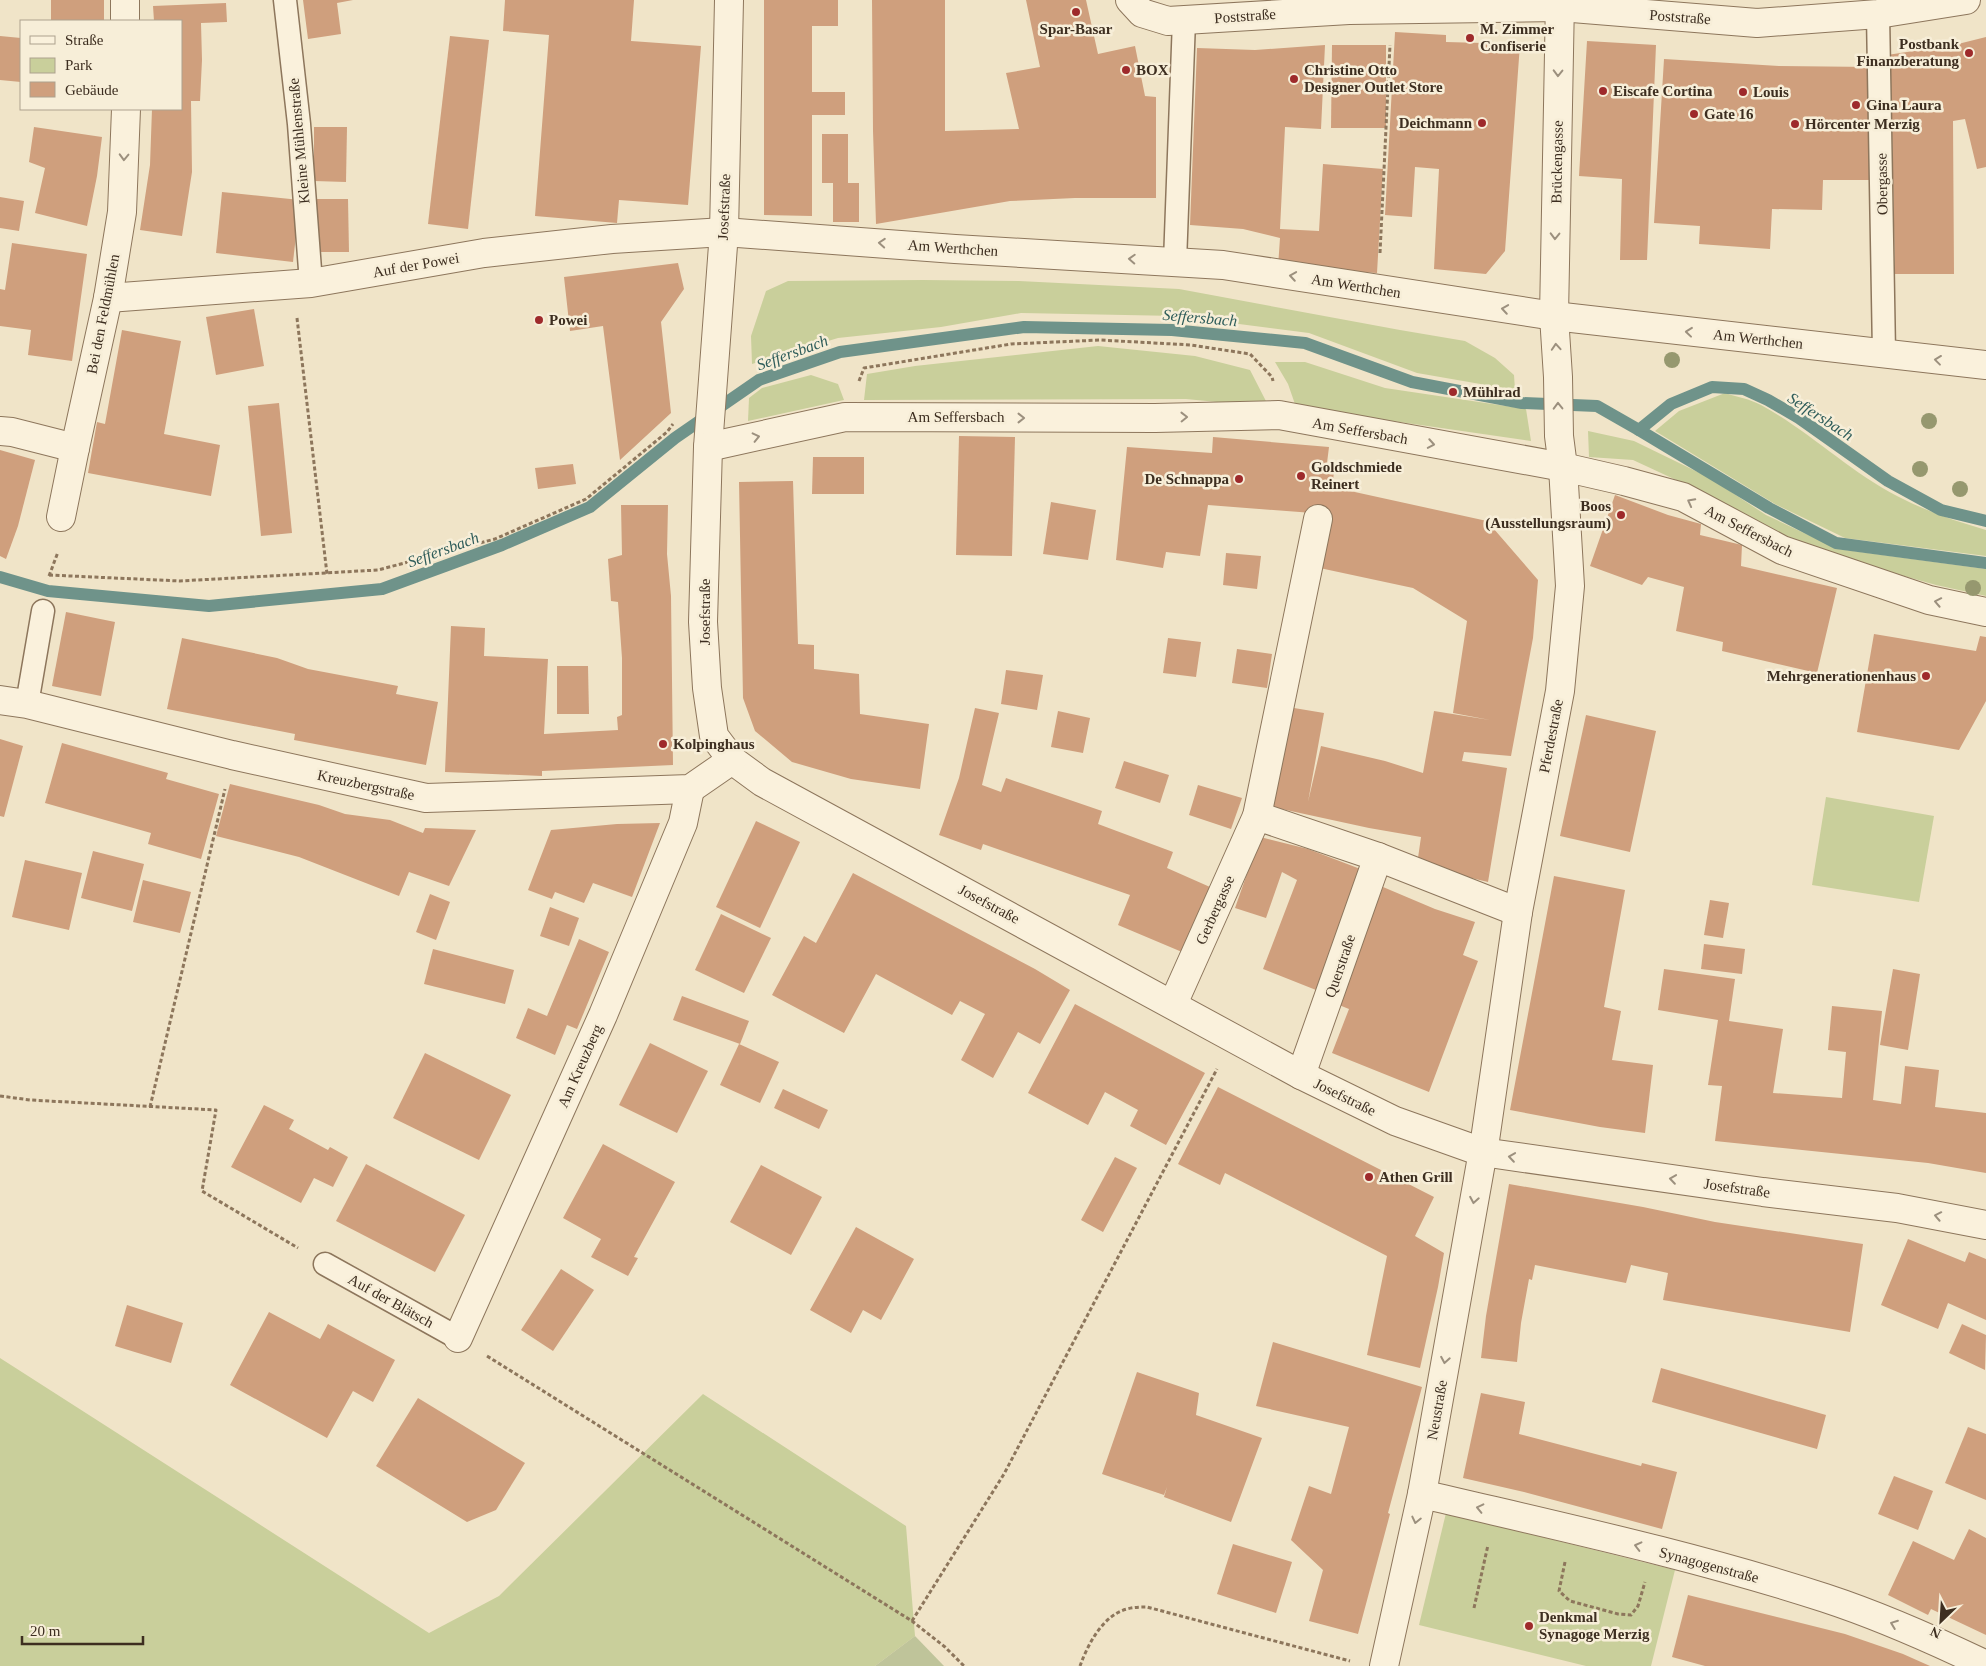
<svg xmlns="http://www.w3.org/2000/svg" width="1986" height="1666" font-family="'Times New Roman',serif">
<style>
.green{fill:#c9cf9b}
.cemetery{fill:#bfc49a}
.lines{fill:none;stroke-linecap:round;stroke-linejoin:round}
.stream{stroke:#6f938a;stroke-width:12}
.building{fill:#cf9f7d}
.service-casing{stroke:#8d765c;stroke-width:25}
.pedestrian-casing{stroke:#8d765c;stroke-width:30}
.minor-casing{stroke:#8d765c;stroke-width:30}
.path{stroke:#8d765c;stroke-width:3;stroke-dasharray:4 2.5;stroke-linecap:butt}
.service{stroke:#faf1dc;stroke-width:22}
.pedestrian{stroke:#faf1dc;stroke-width:28}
.minor{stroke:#faf1dc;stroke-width:28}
.tree{fill:#96986f}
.oneway{stroke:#9c907e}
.poi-dot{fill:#9e2a2b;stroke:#f7eed8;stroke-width:2}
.labels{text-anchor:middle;stroke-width:5;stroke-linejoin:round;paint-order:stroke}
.street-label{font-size:15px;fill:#3d2e20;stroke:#f7eed8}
.poi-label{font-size:15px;font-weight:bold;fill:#3d2e20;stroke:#f7eed8;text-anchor:start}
.water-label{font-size:16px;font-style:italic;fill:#2f5d5a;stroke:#f7eed8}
</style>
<rect width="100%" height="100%" fill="#f0e4c8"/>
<g class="green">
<path d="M923,280L1019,281L1179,289L1400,330L1465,341L1495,358L1514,375L1515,390L1417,373L1309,333L1177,316L1021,313L941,327L838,338L752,364L751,336L766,291L788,281Z"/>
<path d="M1098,346L1195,356L1250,370L1269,407L1186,399L864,400L867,374L915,366Z"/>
<path d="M1275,362H1305L1385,388L1526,409L1531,441L1296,407L1288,384Z"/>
<path d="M811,375L838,384L844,400L748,421L749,398L762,388Z"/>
<path d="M1725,393C1737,397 1750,399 1761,405C1809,431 1849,471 1897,496C1926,511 1955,521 1986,530V556L1845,538L1775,504L1655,431L1679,411Z"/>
<path d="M1588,431L1634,441L1710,478L1766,515L1838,549L1986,569V596L1936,585L1833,556L1763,528L1702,492L1633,460L1589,457Z"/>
<path d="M1826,797L1934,816L1919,902L1812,885Z"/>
<path d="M0,1358L429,1633L499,1596L703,1394L906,1526L915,1636L875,1666H0Z"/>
<path d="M1446,1513L1675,1570L1651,1666H1586L1419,1625Z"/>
</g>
<path class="cemetery" d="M915,1636L944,1666H875Z"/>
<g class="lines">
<g class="stream">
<path d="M1639,430L1769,508L1836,543L1986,563"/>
<path d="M0,577L48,591L209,606L382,589L502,545L590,507L675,438L759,380L840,352L1024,327L1172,330L1305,343L1412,382L1522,403L1597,406L1639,430L1671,404L1712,387L1744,389L1768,400L1799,418L1888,481L1941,510L1986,521"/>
</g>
</g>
<g class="building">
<rect x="51" y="0" width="53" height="21"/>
<path d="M303,0H353L337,3L341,34L308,39Z"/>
<path d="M505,0H634L631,41L701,46L688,205L619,200L617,223L535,216L549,35L503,31Z"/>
<path d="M764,0H838V26H812V92H845V115H812V216L764,215Z"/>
<path d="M872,0H945V131L1019,129L1006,73L1040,67L1026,0H1086L1098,54L1135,46L1145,96L1156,97V198H1075L1010,201L876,224L873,131Z"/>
<path d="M226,3L227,22L201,23L202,60L200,101H191L192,172L182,236L140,230L150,165L152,109H181V21H154L153,6Z"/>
<path d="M1395,32L1446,35V42L1520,44L1505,251L1486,274L1434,269L1439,169L1415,167L1412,217L1385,215Z"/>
<path d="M0,36L21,38V82L0,80Z"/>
<path d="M450,36L489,40L468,229L428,224Z"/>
<path d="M1986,37V167L1977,169L1965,119L1953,121L1954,274H1895L1892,129L1887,55L1954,45Z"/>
<path d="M1587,41L1656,45L1647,260H1620L1622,179L1579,176Z"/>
<path d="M1325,45L1321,129L1285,127L1280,229L1319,231L1323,164L1383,169L1377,273L1278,267L1280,238L1243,229L1190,225L1197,48L1255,50Z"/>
<path d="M1332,45H1386V128H1331Z"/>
<path d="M1664,59L1779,66L1873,67L1872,180H1823L1822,210L1772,209L1770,249L1699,244L1700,226L1654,223Z"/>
<path d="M34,127L102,137L97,176L87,226L35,213L45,168L29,162Z"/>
<path d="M314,127H347L346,182L314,181Z"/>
<path d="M822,134H848V183H859V222H833V183H822Z"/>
<path d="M222,192L300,200L293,262L216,253Z"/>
<path d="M0,197L24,201L19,231L0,228Z"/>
<path d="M309,199H348L349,252H310Z"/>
<path d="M12,243L87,254L72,361L28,355L31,330L0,326V289L5,290Z"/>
<path d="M678,263L684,289L661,322L671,413L620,460L603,326L570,331L564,277Z"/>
<path d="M254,309L264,366L216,375L206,317Z"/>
<path d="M122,330L181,341L164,434L220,445L211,496L88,473L97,422L105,424Z"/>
<path d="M279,403L292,533L261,536L248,406Z"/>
<path d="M959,436L1015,437L1012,556L956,555Z"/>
<path d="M1213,437L1329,447L1327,463L1335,465L1332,487L1487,521L1538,580L1533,638L1511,756L1464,752L1462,761L1507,768L1488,882L1417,865L1421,837L1369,828L1263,805L1282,706L1324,713L1308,802L1321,746L1385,761L1423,773L1434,711L1490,720L1453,713L1467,621L1413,588L1315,567L1326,514L1208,505L1200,556L1166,552L1163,568L1116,560L1127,447L1212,453Z"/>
<path d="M0,450L35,460L18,526L6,559L0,556Z"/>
<path d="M813,457H864V494H812Z"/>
<path d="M573,464L576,484L538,489L535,468Z"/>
<path d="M793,481L798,644L814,645V669L859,674L860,714L929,724L920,789L851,779L792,762L755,731L743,698L739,482Z"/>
<path d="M1615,495L1668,515L1701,524L1700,535L1742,545L1741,566L1837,588L1817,673L1722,651L1723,642L1676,631L1684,587L1648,577L1642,585L1590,566Z"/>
<path d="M1051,502L1096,510L1088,560L1043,554Z"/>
<path d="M621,505H668L667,554L671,596L673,765L542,771V776L445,772L451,626L485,628L484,656L548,659L544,734L618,730L617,717L622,715V658L618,602L611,601L608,559L622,555Z"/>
<path d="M1226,553L1261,556L1257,589L1223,585Z"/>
<path d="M66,612L115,622L101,696L52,686Z"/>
<path d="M1874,634L1976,651L1980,636L1986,637V701L1959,750L1857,732Z"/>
<path d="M182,638L277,658L308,669L398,686L396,694L438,702L426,765L294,740L295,734L167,709Z"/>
<path d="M1168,638L1201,642L1196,677L1163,673Z"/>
<path d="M1237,649L1272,654L1267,688L1232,683Z"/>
<path d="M557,666H588L589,714H557Z"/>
<path d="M1006,670L1043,675L1037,710L1001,704Z"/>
<path d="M975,708L999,713L982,785L1001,792L1006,778L1102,811L1098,824L1173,852L1167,868L1210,887L1182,952L1118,925L1130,895L983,844L981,850L939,835L959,778Z"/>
<path d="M1058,711L1090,718L1083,753L1051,747Z"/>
<path d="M1586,715L1656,731L1630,852L1560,836Z"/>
<path d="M0,739L23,746L4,817L0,816Z"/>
<path d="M62,743L168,773L166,779L219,794L201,859L148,844L151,833L45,803Z"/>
<path d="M1124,761L1169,775L1160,803L1115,788Z"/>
<path d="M230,784L319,805L345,814L390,820L423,833L425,828L476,830L449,886L409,872L399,896L299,857L216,836Z"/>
<path d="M1198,785L1242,798L1231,829L1189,815Z"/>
<path d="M756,821L800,842L760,928L716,907Z"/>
<path d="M660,823L632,897L593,883L584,903L555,892L552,899L528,890L551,830L617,824Z"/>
<path d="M1260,837L1308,849L1363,870L1316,990L1263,969L1297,880L1282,872L1266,918L1235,908Z"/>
<path d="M93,851L144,864L132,911L81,898Z"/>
<path d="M25,860L82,873L69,930L12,917Z"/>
<path d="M853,873L1035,969L1070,990L1040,1044L1018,1032L993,1078L961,1060L985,1014L960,1001L952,1015L876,974L844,1033L772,995L804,936L816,943Z"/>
<path d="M1554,876L1625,890L1604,1007L1621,1011L1612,1060L1653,1065L1645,1133L1600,1127L1510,1110Z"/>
<path d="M143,880L191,892L180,933L133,922Z"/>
<path d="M1383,887L1435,909L1475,922L1463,955L1478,961L1429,1092L1332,1053L1349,1009L1339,1005Z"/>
<path d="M430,894L450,902L436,940L416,932Z"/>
<path d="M1710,900L1729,903L1723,938L1704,935Z"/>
<path d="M550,907L579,918L569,946L540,936Z"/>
<path d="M721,914L771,938L744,993L695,970Z"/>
<path d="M579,939L609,952L577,1029L567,1025L555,1055L516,1038L528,1008L547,1016Z"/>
<path d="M1704,944L1745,949L1742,974L1701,969Z"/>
<path d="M433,949L514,970L505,1004L424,984Z"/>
<path d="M1664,969L1735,979L1729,1021L1783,1029L1773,1093L1842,1098L1846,1052L1828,1050L1832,1006L1882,1011L1873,1100L1901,1104L1905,1066L1939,1070L1935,1107L1986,1113V1173L1928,1163L1715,1141L1722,1086L1708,1085L1718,1020L1658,1010Z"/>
<path d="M1893,969L1920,974L1908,1050L1880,1045Z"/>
<path d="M682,996L749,1021L740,1044L673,1020Z"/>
<path d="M1075,1004L1205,1073L1166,1145L1130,1126L1138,1110L1105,1092L1088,1125L1028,1093Z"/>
<path d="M650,1043L708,1071L677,1133L619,1105Z"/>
<path d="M739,1044L779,1062L760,1103L720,1085Z"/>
<path d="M425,1053L511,1095L479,1160L393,1118Z"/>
<path d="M1218,1087L1434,1197L1415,1236L1444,1253L1438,1287L1420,1368L1367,1355L1387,1256L1225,1173L1220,1185L1178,1164Z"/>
<path d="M783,1089L828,1110L819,1129L774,1108Z"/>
<path d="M264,1105L294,1120L289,1129L328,1150L330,1147L348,1157L333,1187L314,1178L301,1203L231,1167Z"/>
<path d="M603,1144L675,1182L634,1257L638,1258L628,1276L591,1257L601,1239L563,1218Z"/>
<path d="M1115,1157L1137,1168L1103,1232L1081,1220Z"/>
<path d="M366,1164L465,1215L435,1272L336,1221Z"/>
<path d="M761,1165L822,1197L791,1255L730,1222Z"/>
<path d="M1509,1184L1643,1207L1715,1222L1863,1244L1850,1332L1663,1300L1668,1273L1631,1265L1626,1283L1535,1265L1532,1280L1529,1279L1521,1323L1517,1362L1481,1358L1486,1316Z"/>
<path d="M856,1227L914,1259L881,1320L863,1310L851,1333L810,1310Z"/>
<path d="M1908,1239L1965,1262L1969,1252L1986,1259V1320L1948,1303L1938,1329L1881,1305Z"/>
<path d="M561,1269L594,1290L553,1351L521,1330Z"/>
<path d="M127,1305L183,1323L171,1363L115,1346Z"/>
<path d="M269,1312L320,1339L328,1324L395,1360L373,1402L353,1391L327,1438L230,1385Z"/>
<path d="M1962,1324L1986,1335L1985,1370L1949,1353Z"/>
<path d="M1273,1342L1422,1387L1388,1513L1390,1514L1358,1634L1309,1621L1323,1570L1291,1540L1309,1486L1331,1494L1349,1427L1256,1406Z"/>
<path d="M1661,1368L1826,1415L1817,1449L1652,1402Z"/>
<path d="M1137,1372L1199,1393L1196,1415L1262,1438L1231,1522L1164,1497L1167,1487L1164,1495L1102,1474Z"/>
<path d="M1481,1393L1525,1402L1519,1434L1641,1466L1642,1463L1677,1472L1662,1529L1524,1492L1463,1478Z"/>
<path d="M418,1398L525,1463L496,1510L467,1522L376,1466Z"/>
<path d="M1968,1427L1986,1434V1500L1945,1483Z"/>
<path d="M1894,1476L1933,1491L1918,1530L1878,1514Z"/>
<path d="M1969,1529L1986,1538V1635L1931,1609L1928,1615L1888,1595L1913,1541L1954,1560Z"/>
<path d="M1233,1544L1292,1562L1276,1613L1217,1594Z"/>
<path d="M1688,1595L1845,1634L1903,1654L1930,1666H1705L1672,1657Z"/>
</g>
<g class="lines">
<g class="service-casing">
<g id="service">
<path d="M285,0L299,124L311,283"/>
<path d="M1878,14L1884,353"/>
<path d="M1175,262L1184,20"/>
<path d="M27,704L43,611"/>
<path d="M325,1264L458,1338"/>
</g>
</g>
<g class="pedestrian-casing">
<path id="pedestrian" d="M1130,0L1142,13L1168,21L1349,10L1560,7L1757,23L1878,14L1966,0"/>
</g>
<g class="minor-casing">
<g id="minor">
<path d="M125,0V21"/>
<path d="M729,0L724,232L708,447L703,622L707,688L714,736L732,760L762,782L1301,1075L1395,1121L1482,1152L1763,1192L1897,1208L1986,1225"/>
<path d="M108,298L311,283L484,253L612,239L724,232L955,249L1223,265L1554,316L1986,365"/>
<path d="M0,431L12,432L75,448"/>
<path d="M708,447L845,417L1155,418L1279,415L1563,467L1624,481L1683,497L1782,550L1929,600L1986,612"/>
<path d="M61,517L75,448L108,298L122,212L126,109"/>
<path d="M0,700L27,704L232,755L426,798L690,789L732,760"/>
<path d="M1257,816L1378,857L1518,912"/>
<path d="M1173,1004L1257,816L1318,519"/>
<path d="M1301,1075L1378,857"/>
<path d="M458,1338L603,1015L683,823L690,789"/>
<path d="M1422,1494C1557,1526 1693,1555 1825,1598C1880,1616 1934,1640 1986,1665"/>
<path d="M1384,1666L1422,1494L1485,1140L1518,912L1560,691L1570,586L1563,467L1559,436L1558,377L1554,316L1560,0"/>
</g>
</g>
<g class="path">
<path d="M1380,253L1390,45"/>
<path d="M297,318L327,574"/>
<path d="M859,381L864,368L1011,344L1100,340L1191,345L1250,354L1272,377L1273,381"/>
<path d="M49,575L180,581L378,570L495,539L586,499L667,432L673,424"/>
<path d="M49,576L58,552"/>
<path d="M0,1096L30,1100L216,1110L202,1191L298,1248"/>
<path d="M150,1107L225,789"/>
<path d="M487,1356L912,1621L945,1647L964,1666"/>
<path d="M1565,1562L1559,1591L1570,1601L1618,1614L1631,1615L1638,1606L1645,1582"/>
<path d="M1474,1608L1488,1545"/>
<path d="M912,1621L1004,1474L1217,1069"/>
<path d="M1080,1666C1088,1644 1103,1615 1127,1609C1134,1607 1141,1607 1147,1607L1350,1661"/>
</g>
<use href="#service" class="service"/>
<use href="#pedestrian" class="pedestrian"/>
<use href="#minor" class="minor"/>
</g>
<g class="tree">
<circle cx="1672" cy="360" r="8"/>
<circle cx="1929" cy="421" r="8"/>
<circle cx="1920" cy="469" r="8"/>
<circle cx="1960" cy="489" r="8"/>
<circle cx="1973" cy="588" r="8"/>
</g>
<defs><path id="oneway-chevron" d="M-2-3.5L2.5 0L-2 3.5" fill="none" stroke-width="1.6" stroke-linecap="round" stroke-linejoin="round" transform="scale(1.25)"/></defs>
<g class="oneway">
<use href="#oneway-chevron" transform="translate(1558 73) rotate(91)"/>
<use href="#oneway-chevron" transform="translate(124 157) rotate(92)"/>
<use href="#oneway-chevron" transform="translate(1555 236) rotate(91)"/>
<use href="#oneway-chevron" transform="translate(882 243) rotate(-176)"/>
<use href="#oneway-chevron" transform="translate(1132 259) rotate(-177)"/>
<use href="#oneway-chevron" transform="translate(1293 276) rotate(-171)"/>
<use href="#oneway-chevron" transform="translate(1505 309) rotate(-171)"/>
<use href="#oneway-chevron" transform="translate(1689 332) rotate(-174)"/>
<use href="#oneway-chevron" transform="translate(1556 347) rotate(-94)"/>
<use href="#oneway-chevron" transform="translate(1938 360) rotate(-173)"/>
<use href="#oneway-chevron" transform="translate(1558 406) rotate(-91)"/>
<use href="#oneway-chevron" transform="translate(1184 417) rotate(-1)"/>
<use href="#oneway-chevron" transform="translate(1021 418)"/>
<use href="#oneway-chevron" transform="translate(756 437) rotate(-13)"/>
<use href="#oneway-chevron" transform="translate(1431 444) rotate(10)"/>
<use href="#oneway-chevron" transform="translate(1691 502) rotate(-152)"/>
<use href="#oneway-chevron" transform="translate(1938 602) rotate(-169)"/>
<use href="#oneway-chevron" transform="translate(1512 1157) rotate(-172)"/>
<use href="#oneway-chevron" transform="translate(1673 1179) rotate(-172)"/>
<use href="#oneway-chevron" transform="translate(1474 1200) rotate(100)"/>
<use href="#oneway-chevron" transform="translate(1938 1216) rotate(-169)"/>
<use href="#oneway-chevron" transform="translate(1445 1360) rotate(100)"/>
<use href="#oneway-chevron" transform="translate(1480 1508) rotate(-167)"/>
<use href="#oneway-chevron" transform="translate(1416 1520) rotate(103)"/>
<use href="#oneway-chevron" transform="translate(1638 1546) rotate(-166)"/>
<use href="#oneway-chevron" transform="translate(1894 1624) rotate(-159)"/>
</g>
<g class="poi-dot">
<circle cx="1076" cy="12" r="5"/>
<circle cx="1470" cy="38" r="5"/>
<circle cx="1969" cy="53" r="5"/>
<circle cx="1126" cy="70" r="5"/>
<circle cx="1294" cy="79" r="5"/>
<circle cx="1603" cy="91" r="5"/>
<circle cx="1743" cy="92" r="5"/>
<circle cx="1856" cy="105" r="5"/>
<circle cx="1694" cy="114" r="5"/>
<circle cx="1482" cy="123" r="5"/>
<circle cx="1795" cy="124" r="5"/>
<circle cx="539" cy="320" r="5"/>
<circle cx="1453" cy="392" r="5"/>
<circle cx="1301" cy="476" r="5"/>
<circle cx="1239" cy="479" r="5"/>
<circle cx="1621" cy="515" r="5"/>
<circle cx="1926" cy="676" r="5"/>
<circle cx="663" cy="744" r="5"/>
<circle cx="1369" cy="1177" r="5"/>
<circle cx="1529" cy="1626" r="5"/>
</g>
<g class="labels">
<g class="street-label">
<text transform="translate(1245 16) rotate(-4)" y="5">Poststraße</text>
<text transform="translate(1680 17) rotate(4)" y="5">Poststraße</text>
<text transform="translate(299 141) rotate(-95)" y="5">Kleine Mühlenstraße</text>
<text transform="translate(1557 162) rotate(-89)" y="5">Brückengasse</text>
<text transform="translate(1882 184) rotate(-91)" y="5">Obergasse</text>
<text transform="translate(724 207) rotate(-88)" y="5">Josefstraße</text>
<text transform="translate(953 248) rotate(4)" y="5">Am Werthchen</text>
<text transform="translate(416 265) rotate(-10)" y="5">Auf der Powei</text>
<text transform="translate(1356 286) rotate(9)" y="5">Am Werthchen</text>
<text transform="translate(103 314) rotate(-79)" y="5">Bei den Feldmühlen</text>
<text transform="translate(1758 339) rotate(6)" y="5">Am Werthchen</text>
<text x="956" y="422">Am Seffersbach</text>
<text transform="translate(1360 431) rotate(10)" y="5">Am Seffersbach</text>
<text transform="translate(1749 531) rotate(27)" y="5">Am Seffersbach</text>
<text transform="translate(705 612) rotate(-90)" y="5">Josefstraße</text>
<text transform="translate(1551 736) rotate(-79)" y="5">Pferdestraße</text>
<text transform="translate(366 785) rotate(12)" y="5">Kreuzbergstraße</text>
<text transform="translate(989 904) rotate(28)" y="5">Josefstraße</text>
<text transform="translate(1215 910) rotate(-66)" y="5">Gerbergasse</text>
<text transform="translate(1340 966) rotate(-71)" y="5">Querstraße</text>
<text transform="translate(580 1066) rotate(-66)" y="5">Am Kreuzberg</text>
<text transform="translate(1345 1097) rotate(26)" y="5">Josefstraße</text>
<text transform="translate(1737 1188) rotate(8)" y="5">Josefstraße</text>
<text transform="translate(391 1301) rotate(29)" y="5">Auf der Blätsch</text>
<text transform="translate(1437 1410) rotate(-80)" y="5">Neustraße</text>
<text transform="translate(1709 1565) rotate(15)" y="5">Synagogenstraße</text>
</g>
<g class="poi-label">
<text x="1076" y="34" text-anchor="middle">Spar-Basar</text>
<text x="1480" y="34">M. Zimmer<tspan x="1480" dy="17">Confiserie</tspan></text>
<text x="1959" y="49" text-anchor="end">Postbank<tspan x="1959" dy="17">Finanzberatung</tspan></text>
<text x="1136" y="75">BOX</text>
<text x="1304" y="75">Christine Otto<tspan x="1304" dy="17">Designer Outlet Store</tspan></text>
<text x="1613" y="96">Eiscafe Cortina</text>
<text x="1753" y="97">Louis</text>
<text x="1866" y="110">Gina Laura</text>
<text x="1704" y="119">Gate 16</text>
<text x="1472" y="128" text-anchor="end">Deichmann</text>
<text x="1805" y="129">Hörcenter Merzig</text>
<text x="549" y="325">Powei</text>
<text x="1463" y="397">Mühlrad</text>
<text x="1311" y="472">Goldschmiede<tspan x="1311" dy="17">Reinert</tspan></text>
<text x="1229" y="484" text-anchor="end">De Schnappa</text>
<text x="1611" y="511" text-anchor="end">Boos<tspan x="1611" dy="17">(Ausstellungsraum)</tspan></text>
<text x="1916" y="681" text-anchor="end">Mehrgenerationenhaus</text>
<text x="673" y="749">Kolpinghaus</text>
<text x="1379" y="1182">Athen Grill</text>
<text x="1539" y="1622">Denkmal<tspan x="1539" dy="17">Synagoge Merzig</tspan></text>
</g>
<g class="water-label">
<text transform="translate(1200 317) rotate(5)" y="6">Seffersbach</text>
<text transform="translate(792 352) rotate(-20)" y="6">Seffersbach</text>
<text transform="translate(1821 416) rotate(33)" y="6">Seffersbach</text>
<text transform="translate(443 549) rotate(-20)" y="6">Seffersbach</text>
</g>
</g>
<rect x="20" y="20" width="162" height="90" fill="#f7eed8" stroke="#ada18e"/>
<rect x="30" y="36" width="25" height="8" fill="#faf1dc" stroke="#ada18e"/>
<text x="65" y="45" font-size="15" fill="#3d2e20">Straße</text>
<rect x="30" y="58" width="25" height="15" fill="#c9cf9b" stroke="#ada18e"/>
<text x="65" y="70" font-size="15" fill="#3d2e20">Park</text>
<rect x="30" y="82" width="25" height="15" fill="#cf9f7d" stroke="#ada18e"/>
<text x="65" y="95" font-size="15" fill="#3d2e20">Gebäude</text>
<g transform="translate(1941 1621) rotate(205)" stroke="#f7eed8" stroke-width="4" paint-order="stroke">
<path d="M0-4L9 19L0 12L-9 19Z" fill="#3d2e20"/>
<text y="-8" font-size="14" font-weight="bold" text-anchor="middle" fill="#3d2e20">N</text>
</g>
<path d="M22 1636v8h121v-8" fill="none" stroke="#3d2e20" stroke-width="2.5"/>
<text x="30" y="1636" font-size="15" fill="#3d2e20" stroke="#f7eed8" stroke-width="4" paint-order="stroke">20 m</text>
</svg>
